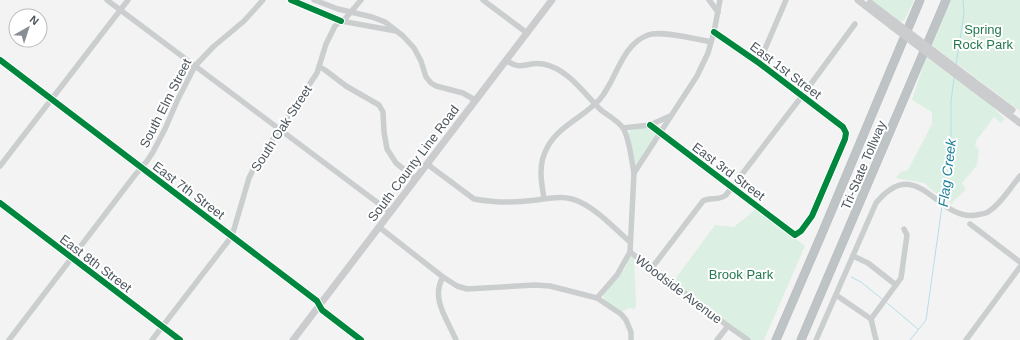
<svg xmlns="http://www.w3.org/2000/svg" width="1020" height="340" font-family="Arial,sans-serif">
<style>
.green{fill:#dbefe2}
.lines{fill:none;stroke-linecap:round;stroke-linejoin:round}
.stream{stroke:#b4dee8;stroke-width:1}
.highway-casing{stroke:#b9bdc2;stroke-width:9}
.minor{stroke:#cbcecf;stroke-width:5.5}
.major{stroke:#caccce;stroke-width:7}
.highway{stroke:#bec3c6;stroke-width:8}
.major-bridge{stroke:#caccce;stroke-width:7}
.cycleway-casing{stroke:#fff;stroke-width:8}
.cycleway{stroke:#00873e;stroke-width:6}
.labels{text-anchor:middle;stroke-width:4;stroke-linejoin:round;paint-order:stroke}
.park-label{font-size:13px;fill:#23794d;stroke:#fff}
.street-label{font-size:13px;fill:#4c565e;stroke:#fff}
.water-label{font-size:14px;font-style:italic;fill:#1c8199;stroke:#fff}
</style>
<rect width="100%" height="100%" fill="#f4f3f3"/>
<g class="green">
<path d="M871,0H914L904,21H900Z"/>
<path d="M951,0H1020V111L932,45Z"/>
<path d="M926,57L990,105L1005,119L1001,123L994,117L976,141L975,145L979,150L977,165L962,183L966,189L951,204L929,188L925,183L896,178L901,172L908,170L932,124V112L912,100Z"/>
<path d="M648,127L656,133V134L636,165L628,134L631,130Z"/>
<path d="M756,209L805,246L764,340H751L673,282L715,225L734,227Z"/>
<path d="M630,257L634,258L636,304L635,309L629,308L621,312L605,300L603,295L622,269L624,270L627,264L625,263Z"/>
</g>
<g class="lines">
<g class="stream">
<path d="M956,65L964,13L963,0"/>
<path d="M943,201L945,160L950,146L951,133V102L954,78"/>
<path d="M851,277L861,282L882,299"/>
<path d="M887,303L918,329"/>
<path d="M910,340L926,320L942,206"/>
</g>
<g class="highway-casing">
<g id="highway">
<path d="M776,340L823,231L920,0"/>
<path d="M801,340L946,0"/>
</g>
</g>
<g class="minor">
<path d="M107,0L390,212"/>
<path d="M291,0L341,21L396,31"/>
<path d="M314,0L338,9L372,17L385,22L403,36L414,48L421,61L426,77L431,83L436,86L463,93L475,100"/>
<path d="M483,0L527,33"/>
<path d="M709,0L718,12"/>
<path d="M0,60L317,301L322,310L361,340"/>
<path d="M506,60C521,72 527,61 543,64C569,69 584,94 602,111C608,115 620,123 623,128C629,137 632,162 634,173"/>
<path d="M759,63L786,0"/>
<path d="M320,67L325,70L346,86L379,105L383,112L384,132L387,149L396,163L416,179"/>
<path d="M650,125L795,235L801,231L812,216L845,139L846,133L843,127L759,63L714,32"/>
<path d="M623,128L650,125L670,116"/>
<path d="M428,163L431,167L474,199C491,202 510,203 526,201C545,200 562,193 580,202C599,211 615,229 630,242"/>
<path d="M0,166L128,0"/>
<path d="M544,198C541,181 538,164 547,148C557,127 584,117 600,99C617,79 621,45 648,35C661,30 696,39 711,42"/>
<path d="M0,203L180,340"/>
<path d="M970,224L1020,262"/>
<path d="M379,227L443,277L457,286L467,289L535,285L550,286L597,298L621,314L626,320L631,332V340"/>
<path d="M630,252L728,326L748,340"/>
<path d="M853,256L868,263L896,285"/>
<path d="M651,269L703,201C710,197 719,201 726,195L802,96L855,24"/>
<path d="M443,277C430,299 448,320 456,340"/>
<path d="M836,295L871,319"/>
<path d="M597,298L617,275L630,252L634,173L697,76L708,53L714,32L720,0"/>
<path d="M9,340L135,175L147,161L153,152L165,129L178,99L195,66L213,47L244,21L263,0"/>
<path d="M152,340L232,236L249,178L255,166L317,73L326,44L335,26L341,21L345,19L361,0"/>
<path d="M717,340L728,326"/>
<path d="M816,340L876,203C918,152 937,222 976,215C980,214 985,214 988,212C1001,204 1010,188 1020,176"/>
<path d="M876,340L871,319L901,278L907,235L904,229"/>
<path d="M966,340L1020,267"/>
</g>
<g class="major">
<path d="M858,0L893,27"/>
<path d="M870,3L895,22"/>
<path d="M973,81L1012,110"/>
<path d="M972,87L1020,123"/>
<path d="M293,340L552,0"/>
</g>
<use href="#highway" class="highway"/>
<g class="major-bridge">
<path d="M895,22L973,81"/>
<path d="M893,27L972,87"/>
</g>
<g class="cycleway-casing">
<g id="cycleway">
<path d="M291,0L341,21"/>
<path d="M0,60L317,301L322,310L361,340"/>
<path d="M650,125L795,235L801,231L812,216L845,139L846,133L843,127L759,63L714,32"/>
<path d="M0,203L180,340"/>
</g>
</g>
<use href="#cycleway" class="cycleway"/>
</g>
<g class="labels">
<g class="park-label">
<text x="983" y="34">Spring<tspan x="983" dy="15">Rock Park</tspan></text>
<text x="741" y="279">Brook Park</text>
</g>
<g class="street-label">
<text transform="translate(786 70) rotate(37)" y="5">East 1st Street</text>
<text transform="translate(165 103) rotate(-63)" y="5">South Elm Street</text>
<text transform="translate(281 128) rotate(-57)" y="5">South Oak Street</text>
<text transform="translate(413 163) rotate(-53)" y="5">South County Line Road</text>
<text transform="translate(863 165) rotate(-67)" y="5">Tri-State Tollway</text>
<text transform="translate(729 171) rotate(37)" y="5">East 3rd Street</text>
<text transform="translate(189 190) rotate(37)" y="5">East 7th Street</text>
<text transform="translate(96 263) rotate(37)" y="5">East 8th Street</text>
<text transform="translate(679 289) rotate(37)" y="5">Woodside Avenue</text>
</g>
<g class="water-label">
<text transform="translate(947 173) rotate(-83)" y="5">Flag Creek</text>
</g>
</g>
<g transform="translate(28 28) rotate(39)"><circle r="19" fill="#ffffff" stroke="#b7bbbf"/>
<path d="M0-3L7 15L0 10L-7 15Z" fill="#878d92"/>
<text y="-6" font-size="11" font-weight="bold" text-anchor="middle" fill="#4c565e">N</text>
</g>
</svg>
